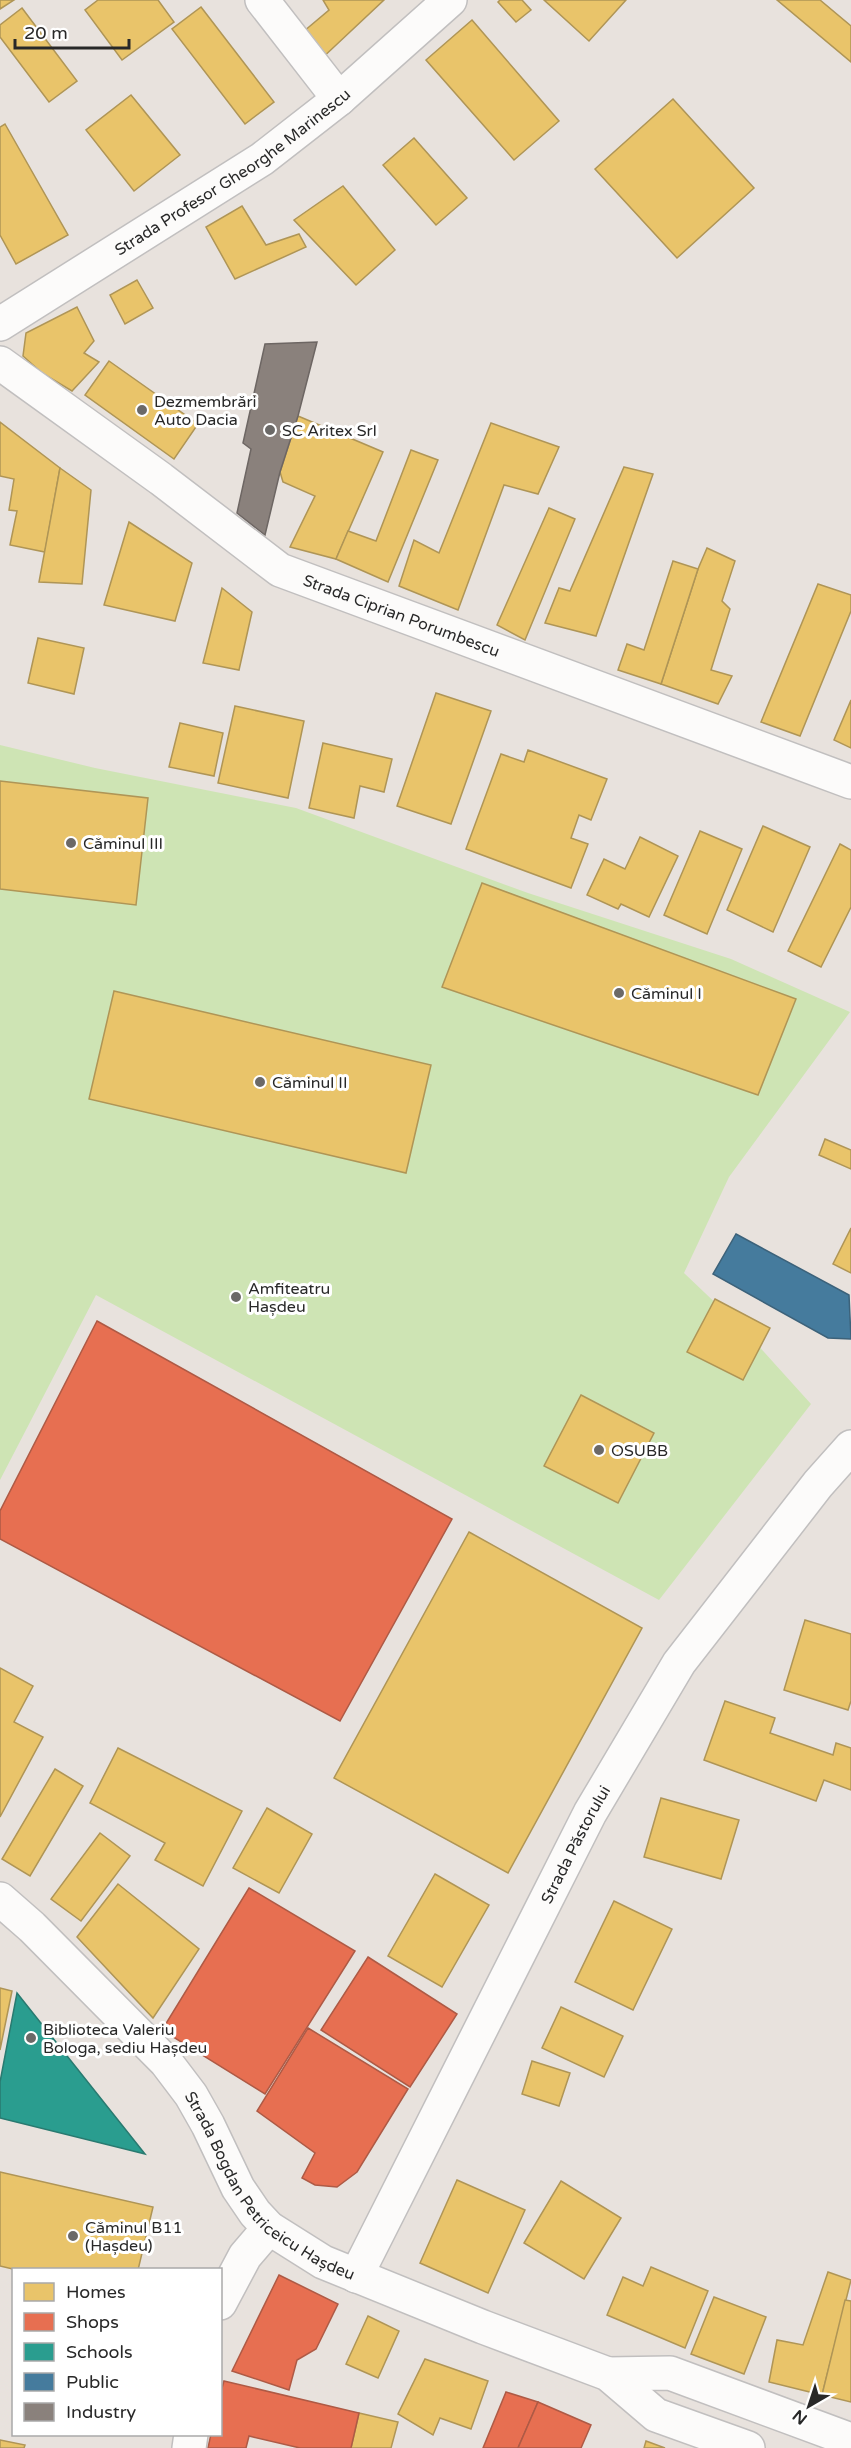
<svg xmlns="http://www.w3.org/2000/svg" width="851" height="2448" font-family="'Varela Round',sans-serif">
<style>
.green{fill:#cee4b4}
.homes{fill:#e9c46a;stroke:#af9556;stroke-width:1.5}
.shops{fill:#e76f51;stroke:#ae5a45;stroke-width:1.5}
.schools{fill:#2a9d8f;stroke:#297a70;stroke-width:1.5}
.public{fill:#457b9d;stroke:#3c627a;stroke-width:1.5}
.industry{fill:#8a817c;stroke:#6d6663;stroke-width:1.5}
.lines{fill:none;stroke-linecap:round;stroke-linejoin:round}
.street-casing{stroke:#c1bfbf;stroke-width:36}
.secondary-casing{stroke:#c1bfbf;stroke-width:36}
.street{stroke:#fcfbfa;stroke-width:33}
.secondary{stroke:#fcfbfa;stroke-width:33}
.poi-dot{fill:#6b6967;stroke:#fff;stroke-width:2}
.labels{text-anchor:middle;stroke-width:6;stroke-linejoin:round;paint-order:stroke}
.street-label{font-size:16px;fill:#282828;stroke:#fff}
.poi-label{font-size:16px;fill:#282828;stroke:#fff;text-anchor:start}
</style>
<rect width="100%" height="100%" fill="#e8e2dd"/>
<path class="green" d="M0,745L95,768L296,808L528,893L731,959L850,1012L729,1177L684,1273L746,1332L811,1404L659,1600L96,1295L0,1480Z"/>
<g class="homes">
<path d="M0,0H14L0,9Z"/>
<path d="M98,0H158L174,22L122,60L85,10Z"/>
<path d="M323,0H384L318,62L297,37L329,10Z"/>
<path d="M500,0H522L531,10L516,22L498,2Z"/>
<path d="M544,0H626L589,41Z"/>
<path d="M777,0H820L851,26V62Z"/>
<path d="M201,7L274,102L245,124L172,29Z"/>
<path d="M22,8L77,81L49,102L0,37V25Z"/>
<path d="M472,20L559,121L514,160L426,60Z"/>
<path d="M131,95L180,155L134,191L86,130Z"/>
<path d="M673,99L754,188L677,258L595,169Z"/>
<path d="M5,124L68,235L16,264L0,235V127Z"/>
<path d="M414,138L467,198L436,225L383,165Z"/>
<path d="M343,186L395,250L356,285L294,220Z"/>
<path d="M242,206L266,245L299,234L306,247L235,279L206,227Z"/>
<path d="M137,280L153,308L125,324L110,295Z"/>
<path d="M77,307L94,341L84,353L99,362L72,391L42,373L23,356L26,333Z"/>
<path d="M109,361L198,424L174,459L85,395Z"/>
<path d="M298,416L383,452L336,559L290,547L315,496L283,482L280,472Z"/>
<path d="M0,422L60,468L45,552L10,545L17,511L9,510L14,479L0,476Z"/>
<path d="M491,423L559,447L538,494L504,485L458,610L399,586L414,540L439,553Z"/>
<path d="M411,450L438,460L388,582L336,559L348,531L376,541Z"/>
<path d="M624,467L653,474L596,636L545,623L559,588L570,591Z"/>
<path d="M60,468L91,490L82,584L39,582Z"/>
<path d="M549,508L575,519L525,640L497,625Z"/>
<path d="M129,522L192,563L175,621L104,605Z"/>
<path d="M707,548L735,561L722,601L730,609L711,670L732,676L718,704L661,684L698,569Z"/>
<path d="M673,561L698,569L661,684L618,670L627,644L644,650Z"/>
<path d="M818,584L851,595V611L800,736L761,722Z"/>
<path d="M222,588L252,612L239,670L203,663Z"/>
<path d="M38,638L84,648L74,694L28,683Z"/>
<path d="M436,693L491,711L451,824L397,806Z"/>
<path d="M851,700V748L834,740Z"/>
<path d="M235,706L304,721L288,798L218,783Z"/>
<path d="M180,723L223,733L214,776L169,767Z"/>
<path d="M323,743L392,759L384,792L360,786L354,818L309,808Z"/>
<path d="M528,750L607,779L591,820L579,815L571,838L588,844L571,888L466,849L501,754L524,762Z"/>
<path d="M0,781L148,798L136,905L0,889Z"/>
<path d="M763,826L810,847L773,932L727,910Z"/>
<path d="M700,831L742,849L707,934L664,915Z"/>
<path d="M640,837L678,856L649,917L621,904L618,909L587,895L604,859L625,869Z"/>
<path d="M840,844L851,850V907L821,967L788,951Z"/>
<path d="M482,883L796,999L758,1095L442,987Z"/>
<path d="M114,991L431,1065L406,1173L89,1099Z"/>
<path d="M825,1139L851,1150V1169L819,1155Z"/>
<path d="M851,1228V1273L833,1264Z"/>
<path d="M715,1299L770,1328L743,1380L687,1352Z"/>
<path d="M581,1395L654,1433L618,1503L544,1466Z"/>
<path d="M469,1532L642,1628L508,1873L334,1778Z"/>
<path d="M805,1620L851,1634V1701L848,1710L784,1690Z"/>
<path d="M0,1668L33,1686L14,1722L43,1737L0,1817Z"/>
<path d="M725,1701L775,1718L770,1733L833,1755L836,1743L851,1748V1790L824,1780L816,1801L704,1760Z"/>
<path d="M118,1748L242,1811L203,1886L155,1860L165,1843L90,1803Z"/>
<path d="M55,1769L83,1786L30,1876L2,1859Z"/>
<path d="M661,1798L739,1820L721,1879L644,1857Z"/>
<path d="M267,1808L312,1834L279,1893L233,1868Z"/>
<path d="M100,1833L130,1856L81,1921L51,1899Z"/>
<path d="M435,1874L489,1905L442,1987L388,1956Z"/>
<path d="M118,1884L199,1949L153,2018L77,1937Z"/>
<path d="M614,1901L672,1929L633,2010L575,1982Z"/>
<path d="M0,1988L12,1991L0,2050Z"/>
<path d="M561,2007L623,2036L604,2077L542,2048Z"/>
<path d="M532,2061L570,2073L559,2106L522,2094Z"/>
<path d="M0,2172L153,2207L138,2270H17L0,2266Z"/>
<path d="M457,2180L525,2210L488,2293L420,2263Z"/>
<path d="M561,2181L621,2218L584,2279L524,2243Z"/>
<path d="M651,2267L708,2291L685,2348L607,2315L623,2277L643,2286Z"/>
<path d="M828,2272L851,2280L822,2395L769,2382L777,2340L803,2345Z"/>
<path d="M714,2297L766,2317L744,2374L691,2354Z"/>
<path d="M845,2300L851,2301V2402L822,2395Z"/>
<path d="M368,2316L399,2331L378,2378L346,2364Z"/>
<path d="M425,2359L488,2381L471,2429L440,2418L433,2435L398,2414Z"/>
<path d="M359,2413L398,2422L391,2448H351Z"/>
<path d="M0,2440L25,2445L24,2448H0Z"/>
<path d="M646,2441L665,2448H644Z"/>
</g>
<g class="shops">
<path d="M97,1321L452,1519L340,1721L0,1539V1511Z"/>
<path d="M249,1888L355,1951L265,2094L162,2030Z"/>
<path d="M368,1957L457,2014L410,2087L321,2030Z"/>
<path d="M308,2028L408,2089L357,2172L337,2187L315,2185L302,2178L315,2153L257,2111Z"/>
<path d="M279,2275L338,2304L316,2349L297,2360L289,2390L232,2371Z"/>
<path d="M224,2381L359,2413L351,2448H300L249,2436L246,2448H208L211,2434H220V2395Z"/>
<path d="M506,2392L538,2402L518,2448H483Z"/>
<path d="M538,2402L591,2425L581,2448H518Z"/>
</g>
<path class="schools" d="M17,1993L145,2154L0,2118V2082Z"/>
<path class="public" d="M736,1234L849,1295L851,1339L828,1338L713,1274Z"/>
<path class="industry" d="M317,342L298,416L280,472L265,535L237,513L251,449L243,443L265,344Z"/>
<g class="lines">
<g class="street-casing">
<g id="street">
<path d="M262,0L339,99"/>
<path id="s1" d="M0,324L262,159L339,99L450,0"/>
<path id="s2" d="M0,363L161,479L280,570L851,782"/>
<path id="s3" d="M356,2276L590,1813L679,1663L818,1484L851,1447"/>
<path d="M220,2303L245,2256L269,2228"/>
<path d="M189,2448L191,2434"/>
</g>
</g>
<g class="secondary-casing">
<g id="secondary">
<path id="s4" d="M0,1899L32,1927L166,2062L191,2095L208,2125L238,2188L255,2213L269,2228L323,2262L483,2327L608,2374L656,2415L748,2448"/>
<path d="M608,2374L670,2373L851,2440"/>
</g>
</g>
<use href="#street" class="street"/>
<use href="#secondary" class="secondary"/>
</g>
<g class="poi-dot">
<circle cx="142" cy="410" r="6"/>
<circle cx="270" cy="430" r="6"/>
<circle cx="71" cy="843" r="6"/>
<circle cx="619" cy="993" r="6"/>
<circle cx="260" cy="1082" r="6"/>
<circle cx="236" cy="1297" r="6"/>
<circle cx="599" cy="1450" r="6"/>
<circle cx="31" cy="2038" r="6"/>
<circle cx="73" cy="2236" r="6"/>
</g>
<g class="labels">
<g class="street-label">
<text dy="6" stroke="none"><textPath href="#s1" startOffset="278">Strada Profesor Gheorghe Marinescu</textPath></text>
<text dy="6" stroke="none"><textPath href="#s2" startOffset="478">Strada Ciprian Porumbescu</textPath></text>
<text dy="6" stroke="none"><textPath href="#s3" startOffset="484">Strada Păstorului</textPath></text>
<text dy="6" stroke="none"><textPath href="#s4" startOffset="399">Strada Bogdan Petriceicu Hașdeu</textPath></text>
</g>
<g class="poi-label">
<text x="154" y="407">Dezmembrări<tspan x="154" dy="18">Auto Dacia</tspan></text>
<text x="282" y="436">SC Aritex Srl</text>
<text x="83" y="849">Căminul III</text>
<text x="631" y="999">Căminul I</text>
<text x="272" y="1088">Căminul II</text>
<text x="248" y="1294">Amfiteatru<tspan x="248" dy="18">Hașdeu</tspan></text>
<text x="611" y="1456">OSUBB</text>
<text x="43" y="2035">Biblioteca Valeriu<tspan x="43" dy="18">Bologa, sediu Hașdeu</tspan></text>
<text x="85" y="2233">Căminul B11<tspan x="85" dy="18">(Hașdeu)</tspan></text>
</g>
</g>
<rect x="12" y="2268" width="210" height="168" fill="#ffffff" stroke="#a9a9a9" stroke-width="1.5"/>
<rect x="24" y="2283" width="30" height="18" fill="#e9c46a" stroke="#a9a9a9" stroke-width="1.5"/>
<text x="66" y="2298" font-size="18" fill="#282828">Homes</text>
<rect x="24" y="2313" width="30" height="18" fill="#e76f51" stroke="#a9a9a9" stroke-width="1.5"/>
<text x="66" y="2328" font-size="18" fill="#282828">Shops</text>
<rect x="24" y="2343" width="30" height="18" fill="#2a9d8f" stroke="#a9a9a9" stroke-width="1.5"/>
<text x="66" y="2358" font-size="18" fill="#282828">Schools</text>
<rect x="24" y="2373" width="30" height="18" fill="#457b9d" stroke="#a9a9a9" stroke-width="1.5"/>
<text x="66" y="2388" font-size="18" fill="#282828">Public</text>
<rect x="24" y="2403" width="30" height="18" fill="#8a817c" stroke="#a9a9a9" stroke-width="1.5"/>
<text x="66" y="2418" font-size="18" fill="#282828">Industry</text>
<g transform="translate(809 2406) rotate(219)" stroke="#ffffff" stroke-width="4.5" paint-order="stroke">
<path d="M0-4.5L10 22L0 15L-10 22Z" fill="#282828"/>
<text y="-9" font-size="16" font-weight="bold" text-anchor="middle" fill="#282828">N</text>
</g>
<path d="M15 39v9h114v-9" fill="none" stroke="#282828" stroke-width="3"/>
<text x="24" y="39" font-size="18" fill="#282828" stroke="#ffffff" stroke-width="4.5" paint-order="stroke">20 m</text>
</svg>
